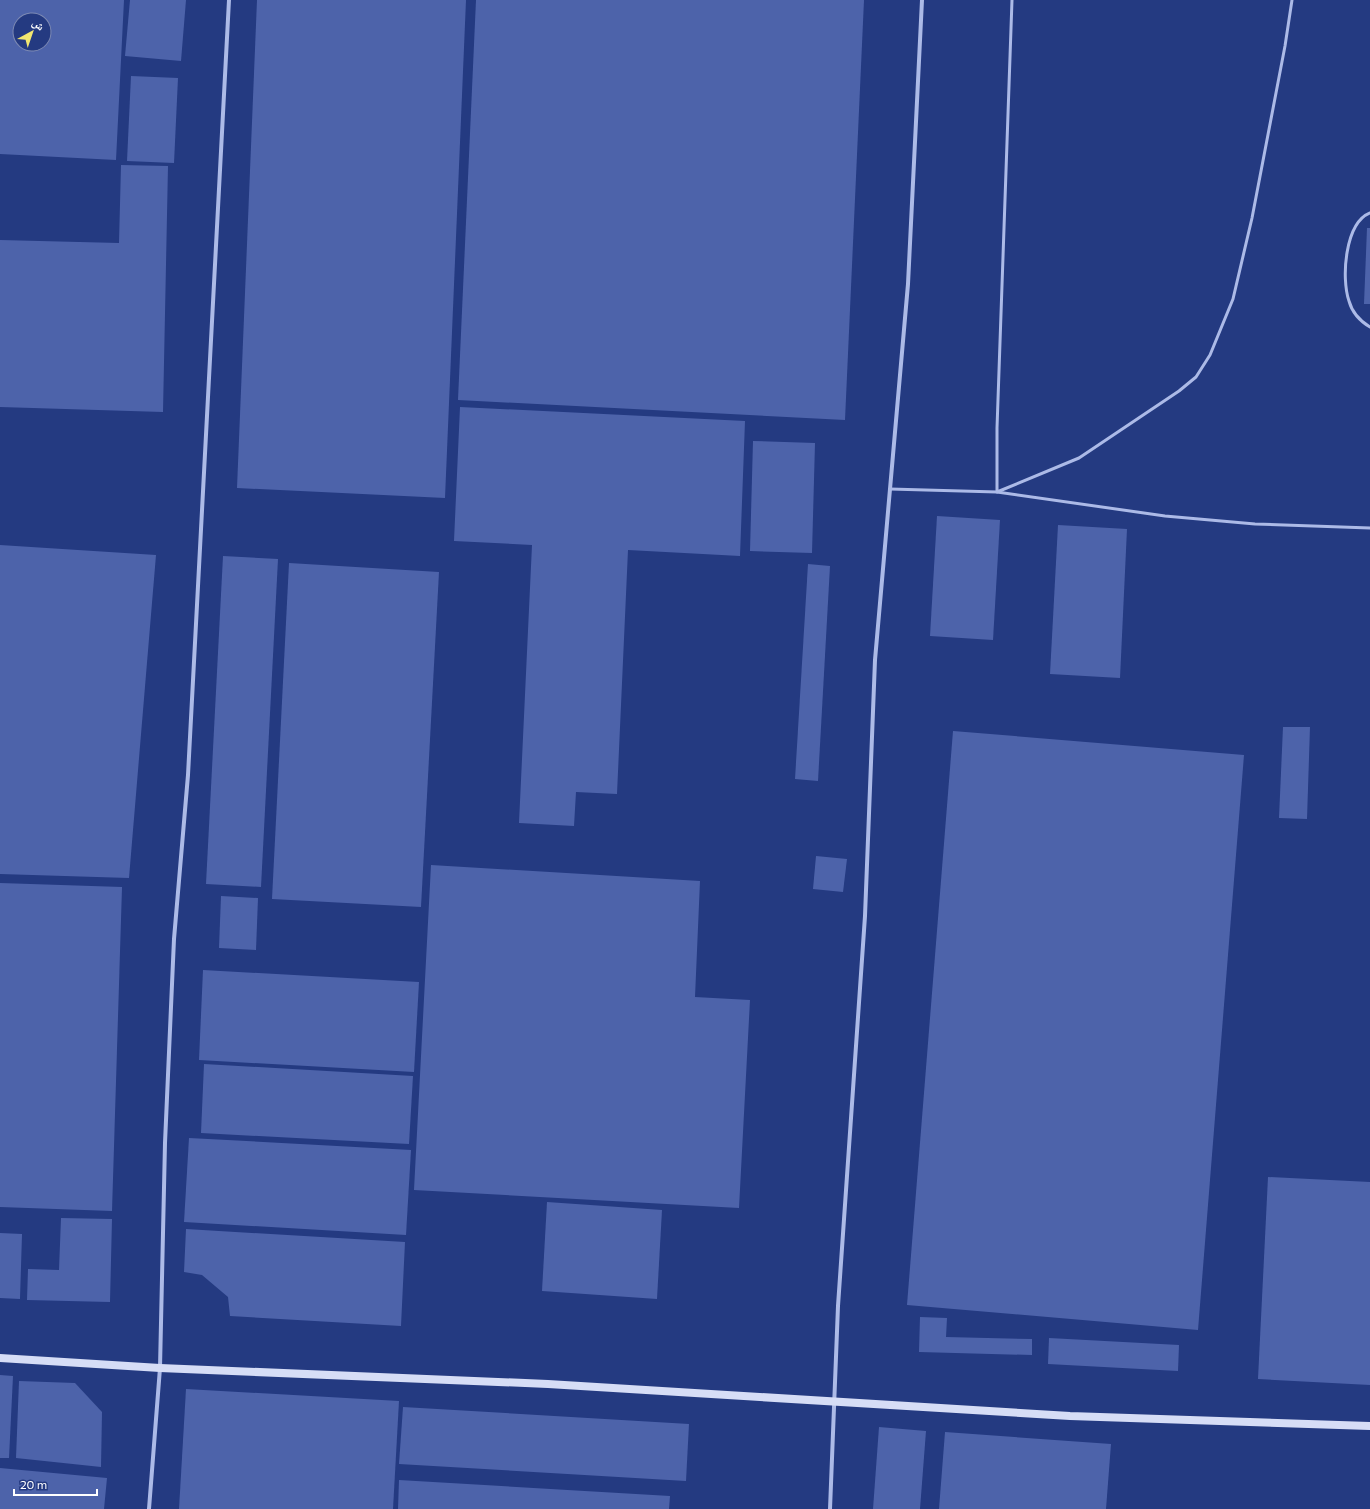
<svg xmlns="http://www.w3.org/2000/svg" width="1370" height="1509" font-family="Commissioner,'Noto Naskh Arabic',sans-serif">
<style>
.building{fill:#4d63aa;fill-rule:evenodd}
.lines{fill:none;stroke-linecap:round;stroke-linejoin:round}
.lane{stroke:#acbae7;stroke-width:3}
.street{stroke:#acbae7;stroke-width:4}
.secondary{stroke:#d6ddf6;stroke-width:8}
</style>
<rect width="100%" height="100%" fill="#243a81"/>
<g class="building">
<path d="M0,0H124L116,160L0,154ZM20,20H44V44H20Z"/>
<path d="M130,0H186L181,61L125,56Z"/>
<path d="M257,0H466L445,498L237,488Z"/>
<path d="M476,0H864L845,420L458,400Z"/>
<path d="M131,76L178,78L174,163L127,161Z"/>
<path d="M121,165L168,166L163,412L0,407V240L119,243Z"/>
<path d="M1367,228H1370V304H1364Z"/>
<path d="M460,407L745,421L740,556L628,550L617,794L576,792L574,826L519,823L532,545L454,541Z"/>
<path d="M753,441L815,443L812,553L750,551Z"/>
<path d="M937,516L1000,520L993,640L930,636Z"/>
<path d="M1058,525L1127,529L1120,678L1050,674Z"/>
<path d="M0,545L156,555L129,878L0,874Z"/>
<path d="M223,556L278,559L261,887L206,884Z"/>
<path d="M289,563L439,572L421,907L272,899Z"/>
<path d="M808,564L830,566L818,781L795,779Z"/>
<path d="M1283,727H1310L1307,819L1279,818Z"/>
<path d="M953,731L1244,755L1198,1330L907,1305Z"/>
<path d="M816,856L847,859L843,892L813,889Z"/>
<path d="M431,865L700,881L695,997L750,1000L739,1208L414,1190Z"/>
<path d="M0,883L122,887L112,1211L0,1207Z"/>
<path d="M221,896L258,898L256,950L219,948Z"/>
<path d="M203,970L419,982L414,1072L199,1060Z"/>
<path d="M204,1064L413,1076L409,1144L201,1133Z"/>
<path d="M189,1138L411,1150L406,1235L184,1222Z"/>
<path d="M1268,1177L1370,1182V1385L1258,1379Z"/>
<path d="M547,1202L662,1210L657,1299L542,1291Z"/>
<path d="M61,1218L112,1219L110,1302L27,1300L28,1269L59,1270Z"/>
<path d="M186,1229L405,1242L401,1326L230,1316L228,1297L202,1275L184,1272Z"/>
<path d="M0,1233L22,1234L20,1299L0,1298Z"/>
<path d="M920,1317L947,1318L946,1337L1032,1339V1355L919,1352Z"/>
<path d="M1049,1338L1179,1345L1178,1371L1048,1364Z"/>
<path d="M0,1375L13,1376L9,1458H0Z"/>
<path d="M19,1381L75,1383L102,1412L101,1467L16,1458Z"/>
<path d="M186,1389L399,1401L393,1509H179Z"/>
<path d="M403,1407L689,1424L686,1481L399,1464Z"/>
<path d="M879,1427L926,1431L920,1509H873Z"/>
<path d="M945,1432L1111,1444L1106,1509H939Z"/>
<path d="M0,1468L107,1478L104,1509H0Z"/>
<path d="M399,1480L670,1496L669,1509H398Z"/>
</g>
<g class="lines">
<g class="lane">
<path d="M1012,0L997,428V492L1079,458L1179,391L1196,377L1210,355L1233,299L1252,218L1285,46L1292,0"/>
<path d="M1370,213C1345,223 1341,278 1349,301C1352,312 1360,321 1370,327"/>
<path d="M890,489L997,492L1165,516L1255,524L1370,528"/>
</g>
<g class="street">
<path d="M149,1509L160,1368L165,1143L174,939L188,775L229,0"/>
<path d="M830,1509L838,1306L865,916L875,660L908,284L922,0"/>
</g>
<path class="secondary" d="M0,1358L160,1368L548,1384L1070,1416L1370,1426"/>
</g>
<g transform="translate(32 32) rotate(40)"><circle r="19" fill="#243a81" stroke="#7c89b3"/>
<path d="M0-3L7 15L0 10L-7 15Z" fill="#f1e670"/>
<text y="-6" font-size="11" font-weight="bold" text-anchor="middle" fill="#ffffff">ش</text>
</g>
<path d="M14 1489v6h83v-6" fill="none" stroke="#ffffff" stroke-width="2"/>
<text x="20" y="1489" font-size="12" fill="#ffffff" stroke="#243a81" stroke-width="3" paint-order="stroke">20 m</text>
</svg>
